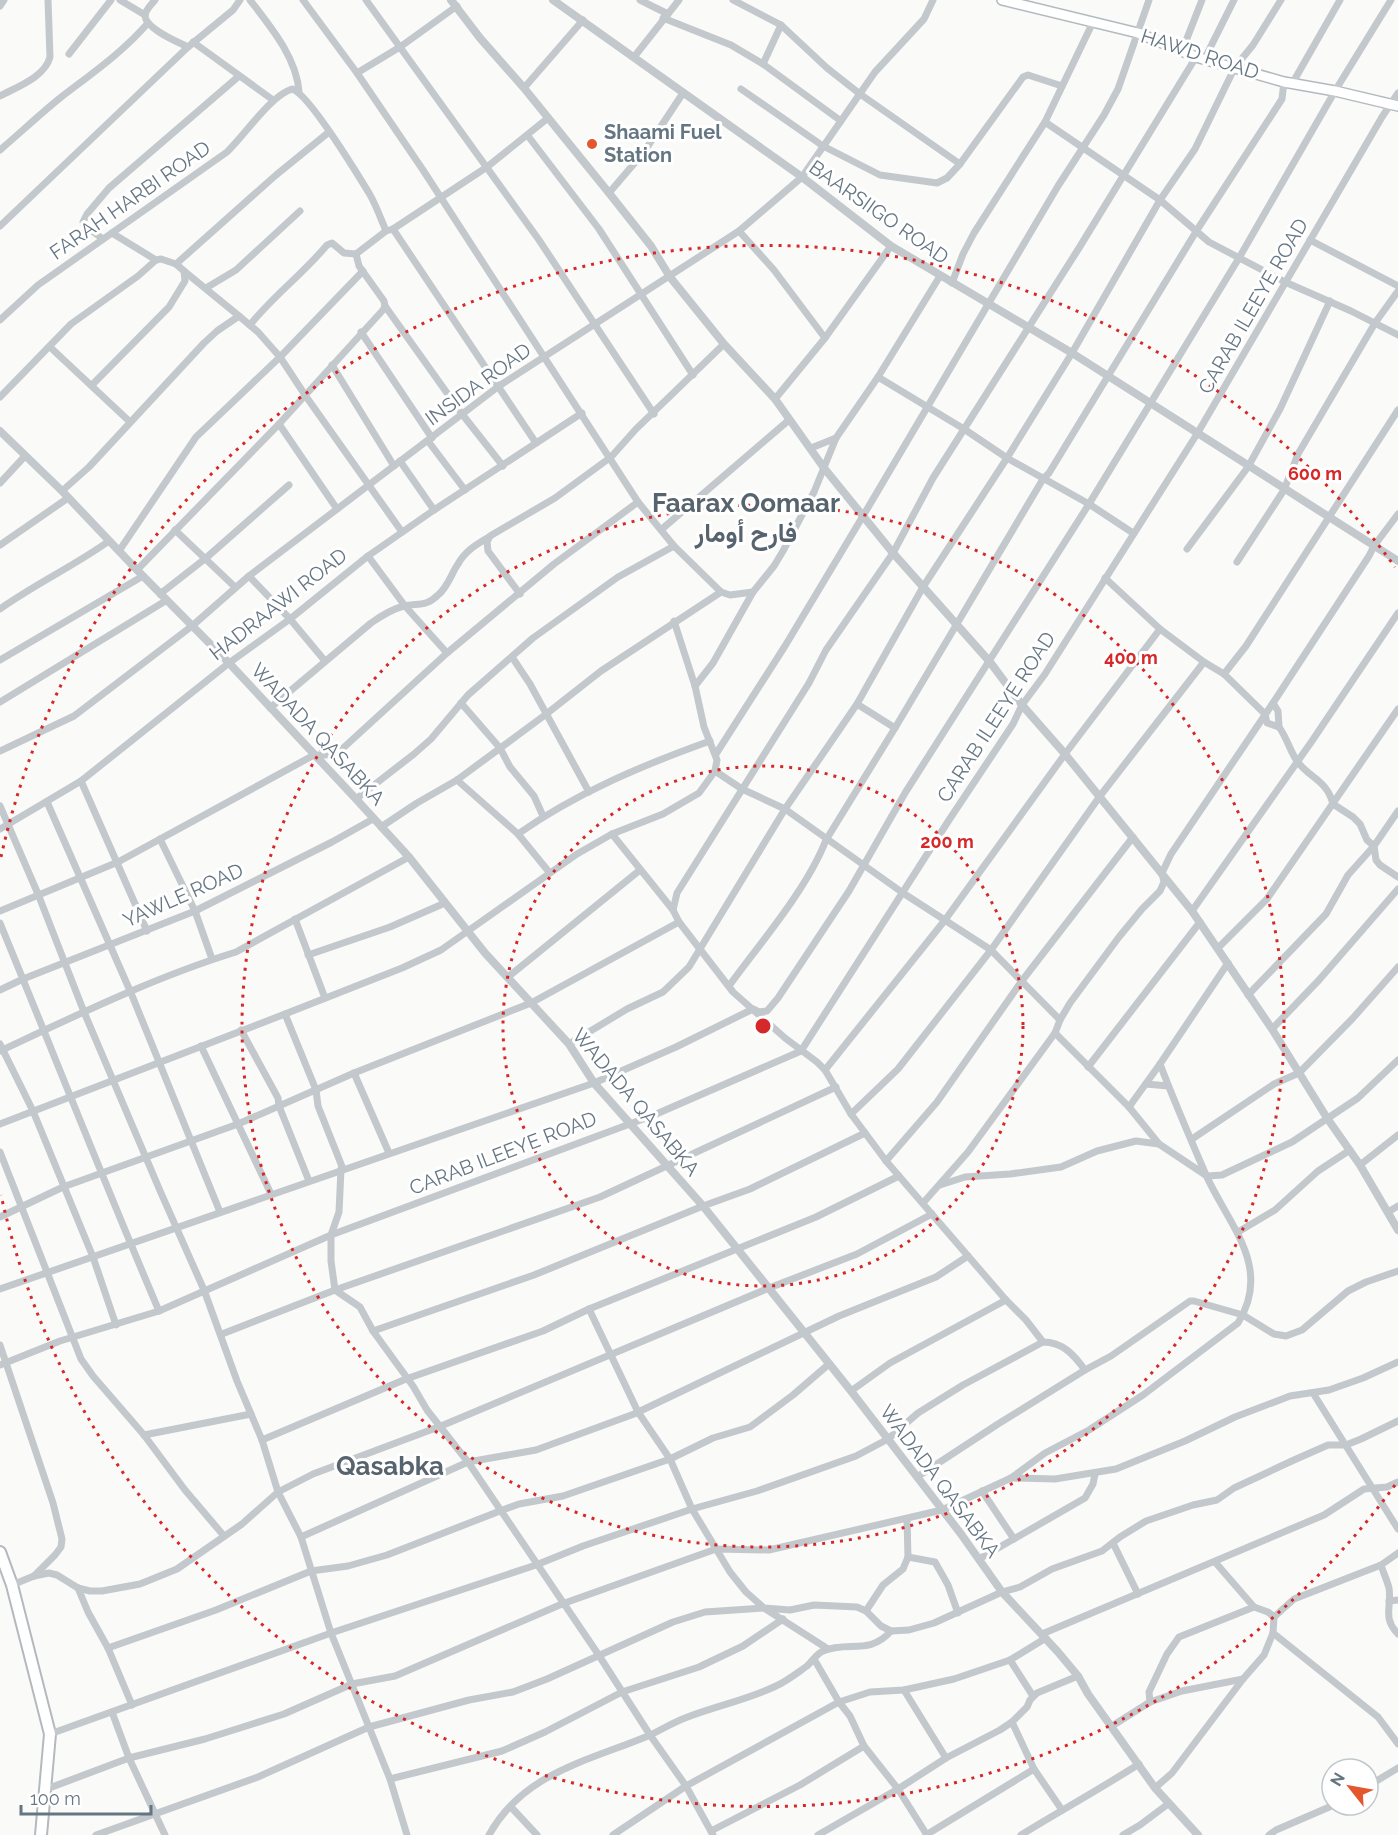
<svg xmlns="http://www.w3.org/2000/svg" width="1398" height="1835" font-family="Raleway,Vazirmatn,sans-serif">
<style>
.lines{fill:none;stroke-linecap:round;stroke-linejoin:round}
.secondary-casing{stroke:#b3babf;stroke-width:12}
.trunk-casing{stroke:#b4b9bd;stroke-width:14}
.minor{stroke:#c3c8cc;stroke-width:7}
.tertiary{stroke:#c3c8cc;stroke-width:8}
.secondary{stroke:#fff;stroke-width:9}
.trunk{stroke:#fff;stroke-width:10}
.ring{fill:none;stroke:#d62828;stroke-width:3;stroke-dasharray:3 6}
.poi-dot{fill:#e4572e;stroke:#fff;stroke-width:2}
.labels{text-anchor:middle;stroke-width:6;stroke-linejoin:round;paint-order:stroke}
.street-label{font-size:20px;fill:#657683;stroke:#fff}
.poi-label{font-size:20px;font-weight:bold;fill:#657683;stroke:#fff;text-anchor:start}
.district-label{font-size:26px;font-weight:bold;fill:#57646e;stroke:#fff}
.centre{fill:#d62828;stroke:#fff;stroke-width:3}
.ring-label{font-size:18px;text-anchor:middle;font-weight:bold;fill:#d62828;stroke:#fff;stroke-width:6;stroke-linejoin:round;paint-order:stroke}
</style>
<rect width="100%" height="100%" fill="#fafaf8"/>
<g class="lines">
<g class="secondary-casing">
<path id="secondary" d="M1002,0L1138,33L1196,57L1284,82L1335,91L1398,106"/>
</g>
<g class="trunk-casing">
<path id="trunk" d="M0,1552L12,1585L50,1734L41,1835"/>
</g>
<g class="minor">
<path d="M120,0L145,15"/>
<path d="M155,0C151,5 145,10 145,16C146,29 178,42 188,47"/>
<path d="M250,0C270,26 297,58 299,92"/>
<path d="M303,0L357,73L423,170L638,502L674,546L721,592L730,595L753,592L774,566L783,551L814,492L836,438L878,377L940,276"/>
<path d="M366,0L539,240L654,414"/>
<path d="M640,0L668,14"/>
<path d="M733,0L781,25L827,68L860,94L960,164"/>
<path d="M0,6L4,0"/>
<path d="M663,18L731,45L763,64L841,121"/>
<path d="M193,42L273,100"/>
<path d="M1182,51L1202,0"/>
<path d="M69,54L111,0"/>
<path d="M634,57L679,0"/>
<path d="M1204,60L1234,0"/>
<path d="M763,64L781,25"/>
<path d="M357,73L400,47L457,6"/>
<path d="M1292,84L1340,0"/>
<path d="M524,88L583,20"/>
<path d="M741,89L823,146L880,175L937,183L947,178L960,164L1023,77L1028,75L1062,86"/>
<path d="M0,96C17,87 45,77 50,57L48,0"/>
<path d="M1045,122L1160,200L1209,242L1285,282L1351,311L1398,335"/>
<path d="M528,136L599,229L693,375"/>
<path d="M0,150C20,133 39,115 60,98C91,74 122,53 148,23"/>
<path d="M609,193L644,152L683,93"/>
<path d="M0,226L188,47L233,10L240,0"/>
<path d="M393,229L536,443"/>
<path d="M739,231L774,270L825,338"/>
<path d="M112,233L156,260"/>
<path d="M103,239L84,225L83,222L87,214L109,188L239,76"/>
<path d="M1310,240L1398,286"/>
<path d="M176,264L276,175L329,132"/>
<path d="M184,271L239,316"/>
<path d="M952,283L963,254L974,233L1045,122L1093,22"/>
<path d="M206,288L236,270L300,211"/>
<path d="M385,306L462,414L503,466"/>
<path d="M0,320L38,285L227,152C245,135 270,96 292,89C308,93 358,175 369,193C376,205 381,219 386,231"/>
<path d="M250,325C272,297 303,274 327,245L332,243L344,253L356,254L386,231L393,229L487,167L548,118"/>
<path d="M361,332L432,438"/>
<path d="M50,347L129,421"/>
<path d="M332,365L394,466"/>
<path d="M878,377L964,429L1007,458L1089,504L1133,533"/>
<path d="M0,397L71,324L138,276L156,260L161,259L176,264L184,271L185,281L169,307L92,385"/>
<path d="M775,399L825,338L891,246"/>
<path d="M279,424L337,509"/>
<path d="M428,441L465,490"/>
<path d="M811,448L836,438"/>
<path d="M400,461L434,510"/>
<path d="M0,483L25,456"/>
<path d="M62,491L89,467L204,343L217,331L239,316L258,332L280,357L305,395L402,532"/>
<path d="M662,529L789,420"/>
<path d="M175,530L235,587"/>
<path d="M0,545L68,498"/>
<path d="M1187,549L1248,467L1280,409L1330,301"/>
<path d="M119,551L196,437L280,357L363,271"/>
<path d="M368,556L405,606L447,653"/>
<path d="M1237,562L1284,490L1298,454L1375,323L1398,291"/>
<path d="M137,570L279,424L383,310L385,306L384,301L359,266L356,254"/>
<path d="M249,576L290,619L325,661"/>
<path d="M1105,578L1160,629L1204,662L1224,674L1265,714L1267,723L1279,727C1287,738 1290,751 1297,761C1309,778 1327,780 1333,804L1353,817L1360,824L1367,840L1374,846L1376,860L1380,865L1398,877"/>
<path d="M160,594L206,558L289,485"/>
<path d="M520,594L488,551L487,542L490,536L555,498L611,457L636,429L724,344"/>
<path d="M0,609C35,584 74,566 109,541"/>
<path d="M512,657L530,684L589,792"/>
<path d="M0,660L143,576"/>
<path d="M1224,674L1246,646L1398,410"/>
<path d="M695,686L713,663L753,592"/>
<path d="M0,702L167,600"/>
<path d="M461,703L500,748L510,767L534,796L543,816"/>
<path d="M1273,703L1278,711L1279,727"/>
<path d="M857,704L895,728"/>
<path d="M270,708L371,623C381,616 392,609 404,606C418,603 426,607 438,595C448,587 451,574 458,564C465,551 477,544 489,537"/>
<path d="M0,751L74,716L192,626L249,576L499,386L739,231L802,177L875,72L924,19L933,0"/>
<path d="M716,754L785,646L863,516L1058,186L1104,115L1118,89L1149,0"/>
<path d="M715,771L742,789L785,809L903,893L991,950L1060,1020"/>
<path d="M457,780L518,834L549,872"/>
<path d="M81,781L147,931"/>
<path d="M356,799L414,754L431,739L468,695L533,638L618,577L674,546"/>
<path d="M47,802L131,993L220,1212"/>
<path d="M0,806L38,894L84,1012L161,1193L204,1290L237,1381L262,1440L278,1492L301,1537L331,1633L390,1779L407,1835"/>
<path d="M381,827L417,803L457,780L545,715L601,671L721,592"/>
<path d="M0,829L81,781L229,663L290,619L368,556L434,510L582,413"/>
<path d="M518,834C576,793 643,765 710,741"/>
<path d="M160,839L195,911L212,959"/>
<path d="M673,910L677,893L809,683L826,650L893,553L933,478L1079,248L1196,57"/>
<path d="M0,911L118,862L314,755H330L341,750L447,653L554,564L638,502"/>
<path d="M1192,911L1312,741L1398,613"/>
<path d="M295,919L325,998"/>
<path d="M0,923C53,1052 104,1182 159,1311"/>
<path d="M1218,948L1267,899L1398,709"/>
<path d="M308,955L390,927L445,903"/>
<path d="M508,977L640,870"/>
<path d="M729,986C761,942 807,889 826,840L895,728L1043,479L1049,473L1197,230L1282,99L1284,82"/>
<path d="M0,990L23,979L195,911L332,842L373,819"/>
<path d="M1248,995L1326,914L1348,875L1374,846L1398,811"/>
<path d="M285,1014L316,1090L318,1106L343,1169"/>
<path d="M1272,1029L1319,980L1398,889"/>
<path d="M241,1030L278,1098L279,1106L309,1181"/>
<path d="M1055,1033L1129,1107L1159,1144"/>
<path d="M0,1044L33,1111L93,1257L116,1325"/>
<path d="M569,1044L627,1009L663,992L689,967L785,809L857,704L923,587L1007,458L1072,353L1160,200L1195,149L1235,67L1253,45L1281,0"/>
<path d="M201,1046L271,1194"/>
<path d="M0,1051C77,1015 155,977 236,952L409,857"/>
<path d="M1088,1067L1200,922"/>
<path d="M825,1070L945,920L1065,754L1160,629"/>
<path d="M354,1073L389,1153"/>
<path d="M1146,1084L1168,1086"/>
<path d="M1129,1107L1160,1064L1228,963"/>
<path d="M851,1114L898,1069L991,950L1100,796L1204,662"/>
<path d="M0,1124L285,1014L402,968L441,950L577,854L612,834L663,814L699,793L715,771L717,760L704,727L695,686L674,621"/>
<path d="M1192,1139L1274,1084L1299,1073L1353,1018L1398,967"/>
<path d="M0,1152L81,1359L93,1376L144,1435L185,1490L224,1536"/>
<path d="M886,1161L937,1102L1021,982L1133,837"/>
<path d="M1360,1165L1398,1135"/>
<path d="M341,1169L339,1212L331,1235V1261L335,1290L360,1307L373,1331L413,1386L427,1410L468,1462L598,1654L650,1735L686,1786L713,1835"/>
<path d="M940,1185L965,1177L1010,1174L1061,1167L1097,1151L1136,1141L1159,1144L1207,1176L1222,1175L1292,1142L1358,1098L1398,1060"/>
<path d="M923,1203L968,1152L1055,1033L1060,1020L1070,1003L1119,937L1142,909L1160,891L1164,882L1162,873L1171,854L1273,703L1369,556L1374,546L1398,514"/>
<path d="M1388,1212L1398,1206"/>
<path d="M0,1217L63,1187L238,1124L354,1073L531,1003L679,922"/>
<path d="M1238,1232L1275,1210L1318,1171L1350,1150"/>
<path d="M0,1289L594,1083L676,1047L753,1009L759,1012L767,1011L778,998L849,891L905,793L1089,504L1239,258L1335,91L1391,0"/>
<path d="M589,1309L638,1412L670,1459L692,1509L730,1572L746,1592L764,1608L790,1610L814,1605L857,1607L866,1611L881,1626L891,1631L909,1630L934,1623L1002,1592L1020,1587L1052,1569L1102,1551L1120,1537L1146,1521L1193,1505L1217,1500L1234,1488L1294,1460L1328,1445H1346L1361,1439L1398,1421"/>
<path d="M373,1331L534,1275L703,1206L750,1189L865,1133"/>
<path d="M222,1334L335,1290L600,1197L836,1087"/>
<path d="M1043,1342C1063,1342 1074,1355 1085,1370L1111,1356L1190,1301H1194L1243,1315L1274,1334L1286,1336L1302,1330L1348,1291L1366,1282L1398,1271"/>
<path d="M0,1345L53,1503L62,1539L61,1547L55,1555L34,1576"/>
<path d="M0,1365L60,1341L159,1311L331,1235L654,1115L801,1051L949,820L1013,724L1022,705L1045,674L1197,434L1382,117L1398,93"/>
<path d="M851,1391L890,1363L1006,1300"/>
<path d="M1313,1393L1398,1529"/>
<path d="M144,1435L251,1414"/>
<path d="M262,1440L406,1379L543,1331L589,1309L816,1217L899,1176"/>
<path d="M917,1477L998,1424L1085,1370"/>
<path d="M1011,1478L1055,1479L1116,1469L1185,1441L1235,1417L1290,1396L1329,1390L1363,1378L1398,1362"/>
<path d="M982,1491L1014,1539"/>
<path d="M301,1537L468,1462L536,1450L634,1414L839,1316L936,1277L968,1256"/>
<path d="M1113,1543L1138,1594"/>
<path d="M908,1557L935,1562L948,1585L958,1613"/>
<path d="M979,1559L1085,1498L1093,1484L1095,1474"/>
<path d="M1215,1562L1254,1607L1268,1612L1274,1617L1294,1599L1381,1565L1398,1553"/>
<path d="M1381,1565C1383,1572 1387,1580 1389,1588C1392,1607 1382,1618 1398,1634"/>
<path d="M12,1585L34,1576L49,1573L57,1575L78,1588L90,1591H102L140,1584L177,1569L242,1524L278,1492L313,1474L441,1426L769,1288L857,1254L932,1214"/>
<path d="M78,1588L88,1612L108,1648L132,1705"/>
<path d="M1389,1601L1398,1600"/>
<path d="M866,1611L883,1585L903,1569L908,1557L907,1519"/>
<path d="M1273,1633L1378,1717L1398,1744"/>
<path d="M1042,1634L1324,1515L1364,1489L1387,1487L1398,1482"/>
<path d="M108,1648L216,1610L311,1571L348,1566L387,1555L500,1511L519,1504L563,1496L670,1459L713,1438L750,1427L793,1395L829,1364"/>
<path d="M814,1659L839,1702L870,1692L904,1690L954,1679L1010,1660L1046,1638"/>
<path d="M1010,1660L1033,1696"/>
<path d="M904,1690L946,1758"/>
<path d="M1150,1702L1149,1692L1167,1654L1179,1637L1254,1607"/>
<path d="M112,1712L129,1758L165,1835"/>
<path d="M1012,1722L1034,1769L1062,1810"/>
<path d="M1112,1726L1150,1702L1182,1691L1243,1679"/>
<path d="M50,1734L331,1633L536,1565L583,1546L692,1509L757,1491L856,1456L888,1439L918,1413L963,1385L1043,1342L1026,1320L1006,1300L886,1161L851,1114L825,1070L817,1062L785,1038L733,992L679,922L673,910L612,834"/>
<path d="M390,1779L502,1751L545,1732L622,1692L699,1667L743,1646L783,1619"/>
<path d="M1368,1786L1398,1768"/>
<path d="M1155,1788L1172,1773L1243,1679L1264,1655L1273,1633L1274,1617"/>
<path d="M44,1790L129,1758L205,1739L284,1714L352,1684L395,1676L562,1604L716,1549L769,1550L942,1510L1011,1478L1045,1453L1089,1430L1143,1395L1238,1323C1273,1267 1228,1224 1206,1175C1190,1138 1174,1101 1160,1064"/>
<path d="M511,1807L537,1835"/>
<path d="M711,1831L800,1785L864,1746L898,1789L927,1835"/>
<path d="M96,1835L258,1777L369,1727L469,1700L513,1692L547,1679L673,1622L705,1612L764,1608L828,1649"/>
<path d="M489,1835C523,1773 588,1761 648,1736C661,1730 672,1723 685,1718C715,1706 747,1700 776,1686C787,1681 797,1673 807,1666C813,1661 816,1654 823,1651C848,1640 869,1656 891,1631"/>
<path d="M613,1835L686,1786L839,1702L850,1716L864,1746"/>
<path d="M818,1835L898,1789L946,1758L1000,1730L1012,1722L1027,1707L1030,1700L1037,1693L1078,1676"/>
<path d="M926,1835L1034,1769"/>
<path d="M1021,1835C1060,1811 1100,1789 1139,1764"/>
<path d="M1123,1835L1140,1825L1168,1804"/>
<path d="M1269,1835L1276,1830L1334,1805"/>
</g>
<g class="tertiary">
<path d="M451,0L480,38L524,88L609,193L651,246L670,277L724,344L775,399L824,468L893,553L990,662L1022,705L1065,754L1192,911L1272,1029L1327,1118L1360,1165L1398,1230"/>
<path d="M553,0L802,177L891,246L1072,353L1398,561"/>
<path d="M0,431L62,491L137,570L229,663L356,799L409,857L485,953L569,1044L594,1083L703,1206L851,1391L961,1534L1002,1592L1058,1652L1078,1676L1088,1694L1155,1788L1198,1835"/>
</g>
<use href="#secondary" class="secondary"/>
<use href="#trunk" class="trunk"/>
</g>
<g class="ring">
<circle cx="763" cy="1026" r="260"/>
<circle cx="763" cy="1026" r="521"/>
<path d="M1395 1485A781 781 0 0 1 1 1195M1 857A781 781 0 0 1 1395 567"/>
</g>
<circle class="poi-dot" cx="592" cy="144" r="6"/>
<g class="labels">
<g class="street-label">
<text transform="translate(1200 54) rotate(18)" y="7">HAWD ROAD</text>
<text transform="translate(130 200) rotate(-35)" y="7">FARAH HARBI ROAD</text>
<text transform="translate(879 212) rotate(35)" y="7">BAARSIIGO ROAD</text>
<text transform="translate(1253 306) rotate(-60)" y="7">CARAB ILEEYE ROAD</text>
<text transform="translate(478 384) rotate(-36)" y="7">INSIDA ROAD</text>
<text transform="translate(278 604) rotate(-38)" y="7">HADRAAWI ROAD</text>
<text transform="translate(996 717) rotate(-57)" y="7">CARAB ILEEYE ROAD</text>
<text transform="translate(318 734) rotate(47)" y="7">WADADA QASABKA</text>
<text transform="translate(183 895) rotate(-24)" y="7">YAWLE ROAD</text>
<text transform="translate(636 1102) rotate(50)" y="7">WADADA QASABKA</text>
<text transform="translate(503 1153) rotate(-21)" y="7">CARAB ILEEYE ROAD</text>
<text transform="translate(940 1481) rotate(53)" y="7">WADADA QASABKA</text>
</g>
<g class="poi-label">
<text x="604" y="139">Shaami Fuel<tspan x="604" dy="23">Station</tspan></text>
</g>
<g class="district-label">
<text x="746" y="512">Faarax Oomaar<tspan x="746" dy="30">فارح أومار</tspan></text>
<text x="390" y="1475">Qasabka</text>
</g>
</g>
<circle cx="763" cy="1026" r="9" class="centre"/>
<g class="ring-label">
<text x="1315" y="480">600 m</text>
<text x="1131" y="664">400 m</text>
<text x="947" y="848">200 m</text>
</g>
<g transform="translate(1350 1787) rotate(301)"><circle r="28" fill="#ffffff" stroke="#c1c8cd" stroke-width="1.5"/>
<path d="M0-4.5L10 22L0 15L-10 22Z" fill="#e4572e"/>
<text y="-9" font-size="16" font-weight="bold" text-anchor="middle" fill="#657683">N</text>
</g>
<path d="M21 1805v9h130v-9" fill="none" stroke="#657683" stroke-width="3"/>
<text x="30" y="1805" font-size="18" fill="#657683" stroke="#ffffff" stroke-width="4.5" paint-order="stroke">100 m</text>
</svg>
